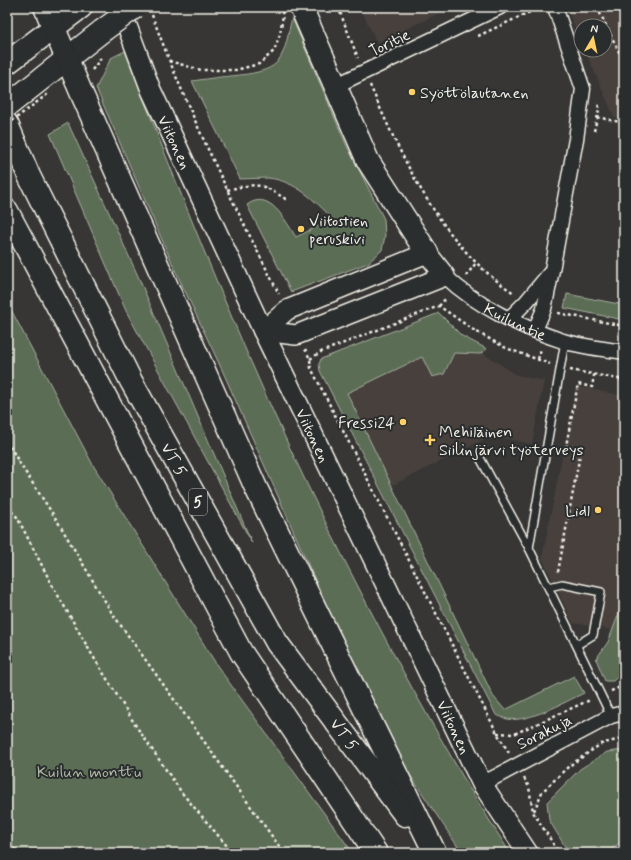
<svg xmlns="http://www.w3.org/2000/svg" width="631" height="860" font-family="Mynerve,sans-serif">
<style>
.built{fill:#46413d}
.green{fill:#5c6d56;stroke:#a8af9f}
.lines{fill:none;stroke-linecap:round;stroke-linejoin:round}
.lane-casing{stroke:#f4f1e8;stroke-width:10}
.street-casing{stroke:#f4f1e8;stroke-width:17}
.secondary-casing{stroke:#f4f1e8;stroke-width:22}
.primary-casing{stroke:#f4f1e8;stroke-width:25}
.highway-casing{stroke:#f4f1e8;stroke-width:25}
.path{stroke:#f4f1e8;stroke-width:2.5;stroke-dasharray:3 3;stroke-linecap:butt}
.lane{stroke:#2a2d2e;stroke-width:7}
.street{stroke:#2a2d2e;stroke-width:14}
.secondary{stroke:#2a2d2e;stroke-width:19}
.primary{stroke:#2a2d2e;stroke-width:22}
.highway{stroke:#2a2d2e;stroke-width:22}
.primary-bridge-casing{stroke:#f4f1e8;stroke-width:25;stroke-linecap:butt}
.path-bridge{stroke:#f4f1e8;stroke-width:2.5;stroke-dasharray:3 3;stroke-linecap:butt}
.primary-bridge{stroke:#2a2d2e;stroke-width:22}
.poi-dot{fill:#ffd166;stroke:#2a2d2e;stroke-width:1.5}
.labels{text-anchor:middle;stroke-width:4;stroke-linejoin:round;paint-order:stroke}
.shield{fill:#2a2d2e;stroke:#b7b6b0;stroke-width:1}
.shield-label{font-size:15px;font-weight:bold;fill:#f4f1e8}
.street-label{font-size:16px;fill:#f4f1e8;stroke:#2a2d2e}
.poi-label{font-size:16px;fill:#f4f1e8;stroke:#2a2d2e;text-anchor:start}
.park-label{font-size:16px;fill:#b0b6a6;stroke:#2a2d2e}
</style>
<rect width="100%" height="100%" fill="#373635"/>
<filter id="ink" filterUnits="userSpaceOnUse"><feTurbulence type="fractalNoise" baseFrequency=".025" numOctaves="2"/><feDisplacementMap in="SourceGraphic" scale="8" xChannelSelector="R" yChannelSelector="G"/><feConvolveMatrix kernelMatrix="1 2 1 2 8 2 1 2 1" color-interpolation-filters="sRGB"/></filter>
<g filter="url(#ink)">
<g class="built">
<path d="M360,7H452L377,43Z"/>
<path d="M566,7H624V119L614,117L585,50H605V26H581V41Z"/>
<path d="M442,327L517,375L544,381L532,444L491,436L385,489L336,380Z"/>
<path d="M576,386L624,396V632L573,623L542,558Z"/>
</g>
<g class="green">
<path d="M292,18L346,144L384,219L385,236L382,250L368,263L291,292L247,205C270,188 286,222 296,237L333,219C314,200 296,181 268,178C259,178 249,179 240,179L192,81C199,80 206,79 213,78C230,75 267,76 278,61C287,49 288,32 292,18Z"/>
<path d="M125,51C176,183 228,315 288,444C339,553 395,661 456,765C473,795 492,824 510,853H462L406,769L347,652L223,372L176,272L96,88L111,58Z"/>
<path d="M68,123L138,276L252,543L126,311L50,134Z"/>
<path d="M567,294L624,305V320L564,308Z"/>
<path d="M7,302L93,465L218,667L353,853H7Z"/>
<path d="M439,313L462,336L487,349L480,354L454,353L444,374L432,377L422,357L347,393L493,696L505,710L574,676L584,693C565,702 528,723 507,719C504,718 499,716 496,715L320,371L319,364L321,359Z"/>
<path d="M624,600V661L622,673L613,681H605L596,659L608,642Z"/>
<path d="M623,750L624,761V840L606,853H569L549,820L547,802L580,769L607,752Z"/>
</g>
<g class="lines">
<g class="lane-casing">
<g id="lane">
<path d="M565,341L529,548L611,716"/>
<path d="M480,458L529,548"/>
<path d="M549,587L562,584L601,592L593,635L577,645"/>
</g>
</g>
<g class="street-casing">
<g id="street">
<path d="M335,86L500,7"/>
<path id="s1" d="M445,276C476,306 523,328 563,341C583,347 604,349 624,352"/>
<path d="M509,319L526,302L551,272"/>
<path d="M535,330L544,309L552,270L576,139L583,89L555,7"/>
<path d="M482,784L611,716L624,713"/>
</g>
</g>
<g class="secondary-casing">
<g id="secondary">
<path id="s2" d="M120,7L151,90L263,331L482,784L528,853"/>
<path d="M427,253L445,276L296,335L263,331L287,310Z"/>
</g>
</g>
<g class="primary-casing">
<g id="primary">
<path d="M301,7L368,161L427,253"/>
<path d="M7,63L81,7"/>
<path d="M7,106L102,31"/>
</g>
</g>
<g class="highway-casing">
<g id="highway">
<path d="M45,7L81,92L256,488L435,853"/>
<path id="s3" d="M7,124L29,176L131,381L277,643L405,815"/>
<path d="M7,211L241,652L376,853"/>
</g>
</g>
<g class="path">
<path d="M338,7L358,58"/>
<path d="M597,7L624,62"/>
<path d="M152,15C187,111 233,203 279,294"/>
<path d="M478,36L541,7"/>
<path d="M169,61L201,70H236L259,64L274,51L280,34L283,15L280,7"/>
<path d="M92,70L102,57"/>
<path d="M370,85C402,159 443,248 514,293"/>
<path d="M597,117L624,123"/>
<path d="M594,131L599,110L598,102"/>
<path d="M227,190C257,183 260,182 287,200"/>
<path d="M466,276L476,263"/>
<path d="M439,306L446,298"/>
<path d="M558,313L624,326"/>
<path d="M305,349L310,359L311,368L497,733L509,753"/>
<path d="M310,359L321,352L439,306L475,331L506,348L550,364"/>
<path d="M538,359L541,349"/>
<path d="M570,370L624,380"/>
<path d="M7,441L20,464L58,522L112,613L284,853"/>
<path d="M7,507L17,517L51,583L91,653L136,726L182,793L233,853"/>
<path d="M558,572L581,449L566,446L578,384L592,387L594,375"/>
<path d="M611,691L623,686H624H623L624,690"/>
<path d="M497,733L514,734L590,700"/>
<path d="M524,778L529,787L533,812L559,853"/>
<path d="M534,811L542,792L569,766L601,744L624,738"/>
<path d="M7,839L17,853"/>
<path d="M619,853L624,849"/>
</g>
<use href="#lane" class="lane"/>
<use href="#street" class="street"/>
<use href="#secondary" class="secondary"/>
<use href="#primary" class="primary"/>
<use href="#highway" class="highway"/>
<g class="primary-bridge-casing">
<path id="primary-bridge" d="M102,31L135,7"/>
</g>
<path class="path-bridge" d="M7,125L49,93"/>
<use href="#primary-bridge" class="primary-bridge"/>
</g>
</g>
<g class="poi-dot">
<circle cx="412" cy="92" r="4"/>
<circle cx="301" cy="229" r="4"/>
<circle cx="403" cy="422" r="4"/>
<path d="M428 434h4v4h4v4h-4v4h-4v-4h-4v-4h4z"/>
<circle cx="598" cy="510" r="4"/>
</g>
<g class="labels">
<rect class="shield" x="189" y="489" width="18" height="26" rx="3"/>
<g class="shield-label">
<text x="198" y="507">5</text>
</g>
<g class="street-label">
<text transform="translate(389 42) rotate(-26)" y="6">Toritie</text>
<text dy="6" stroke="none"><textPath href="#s2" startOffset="146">Viitonen</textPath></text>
<text dy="6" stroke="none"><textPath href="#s1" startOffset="84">Kuiluntie</textPath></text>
<text dy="6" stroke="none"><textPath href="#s2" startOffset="470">Viitonen</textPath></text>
<text dy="6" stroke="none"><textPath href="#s3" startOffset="375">VT 5</textPath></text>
<text dy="6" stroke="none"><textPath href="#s2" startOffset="794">Viitonen</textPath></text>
<text transform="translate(544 731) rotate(-27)" y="6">Sorakuja</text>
<text dy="6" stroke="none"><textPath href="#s3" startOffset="699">VT 5</textPath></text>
</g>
<g class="poi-label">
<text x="420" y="98">Syöttölautanen</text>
<text x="309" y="226">Viitostien<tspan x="309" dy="18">peruskivi</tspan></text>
<text x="395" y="428" text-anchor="end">Fressi24</text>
<text x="439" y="437">Mehiläinen<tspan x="439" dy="18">Siilinjärvi työterveys</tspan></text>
<text x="590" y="516" text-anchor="end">Lidl</text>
</g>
<g class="park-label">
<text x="89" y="777">Kuilun monttu</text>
</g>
</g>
<rect width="631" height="860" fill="none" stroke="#2a2d2e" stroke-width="24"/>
<rect x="12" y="12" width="607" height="836" fill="none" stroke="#f4f1e8" stroke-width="1.5" filter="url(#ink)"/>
<g transform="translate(593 38) rotate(9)"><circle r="19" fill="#2a2d2e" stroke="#7b7b78"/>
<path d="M0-3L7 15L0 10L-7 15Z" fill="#ffd166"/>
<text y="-6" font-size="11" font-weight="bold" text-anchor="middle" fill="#f4f1e8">N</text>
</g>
</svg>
